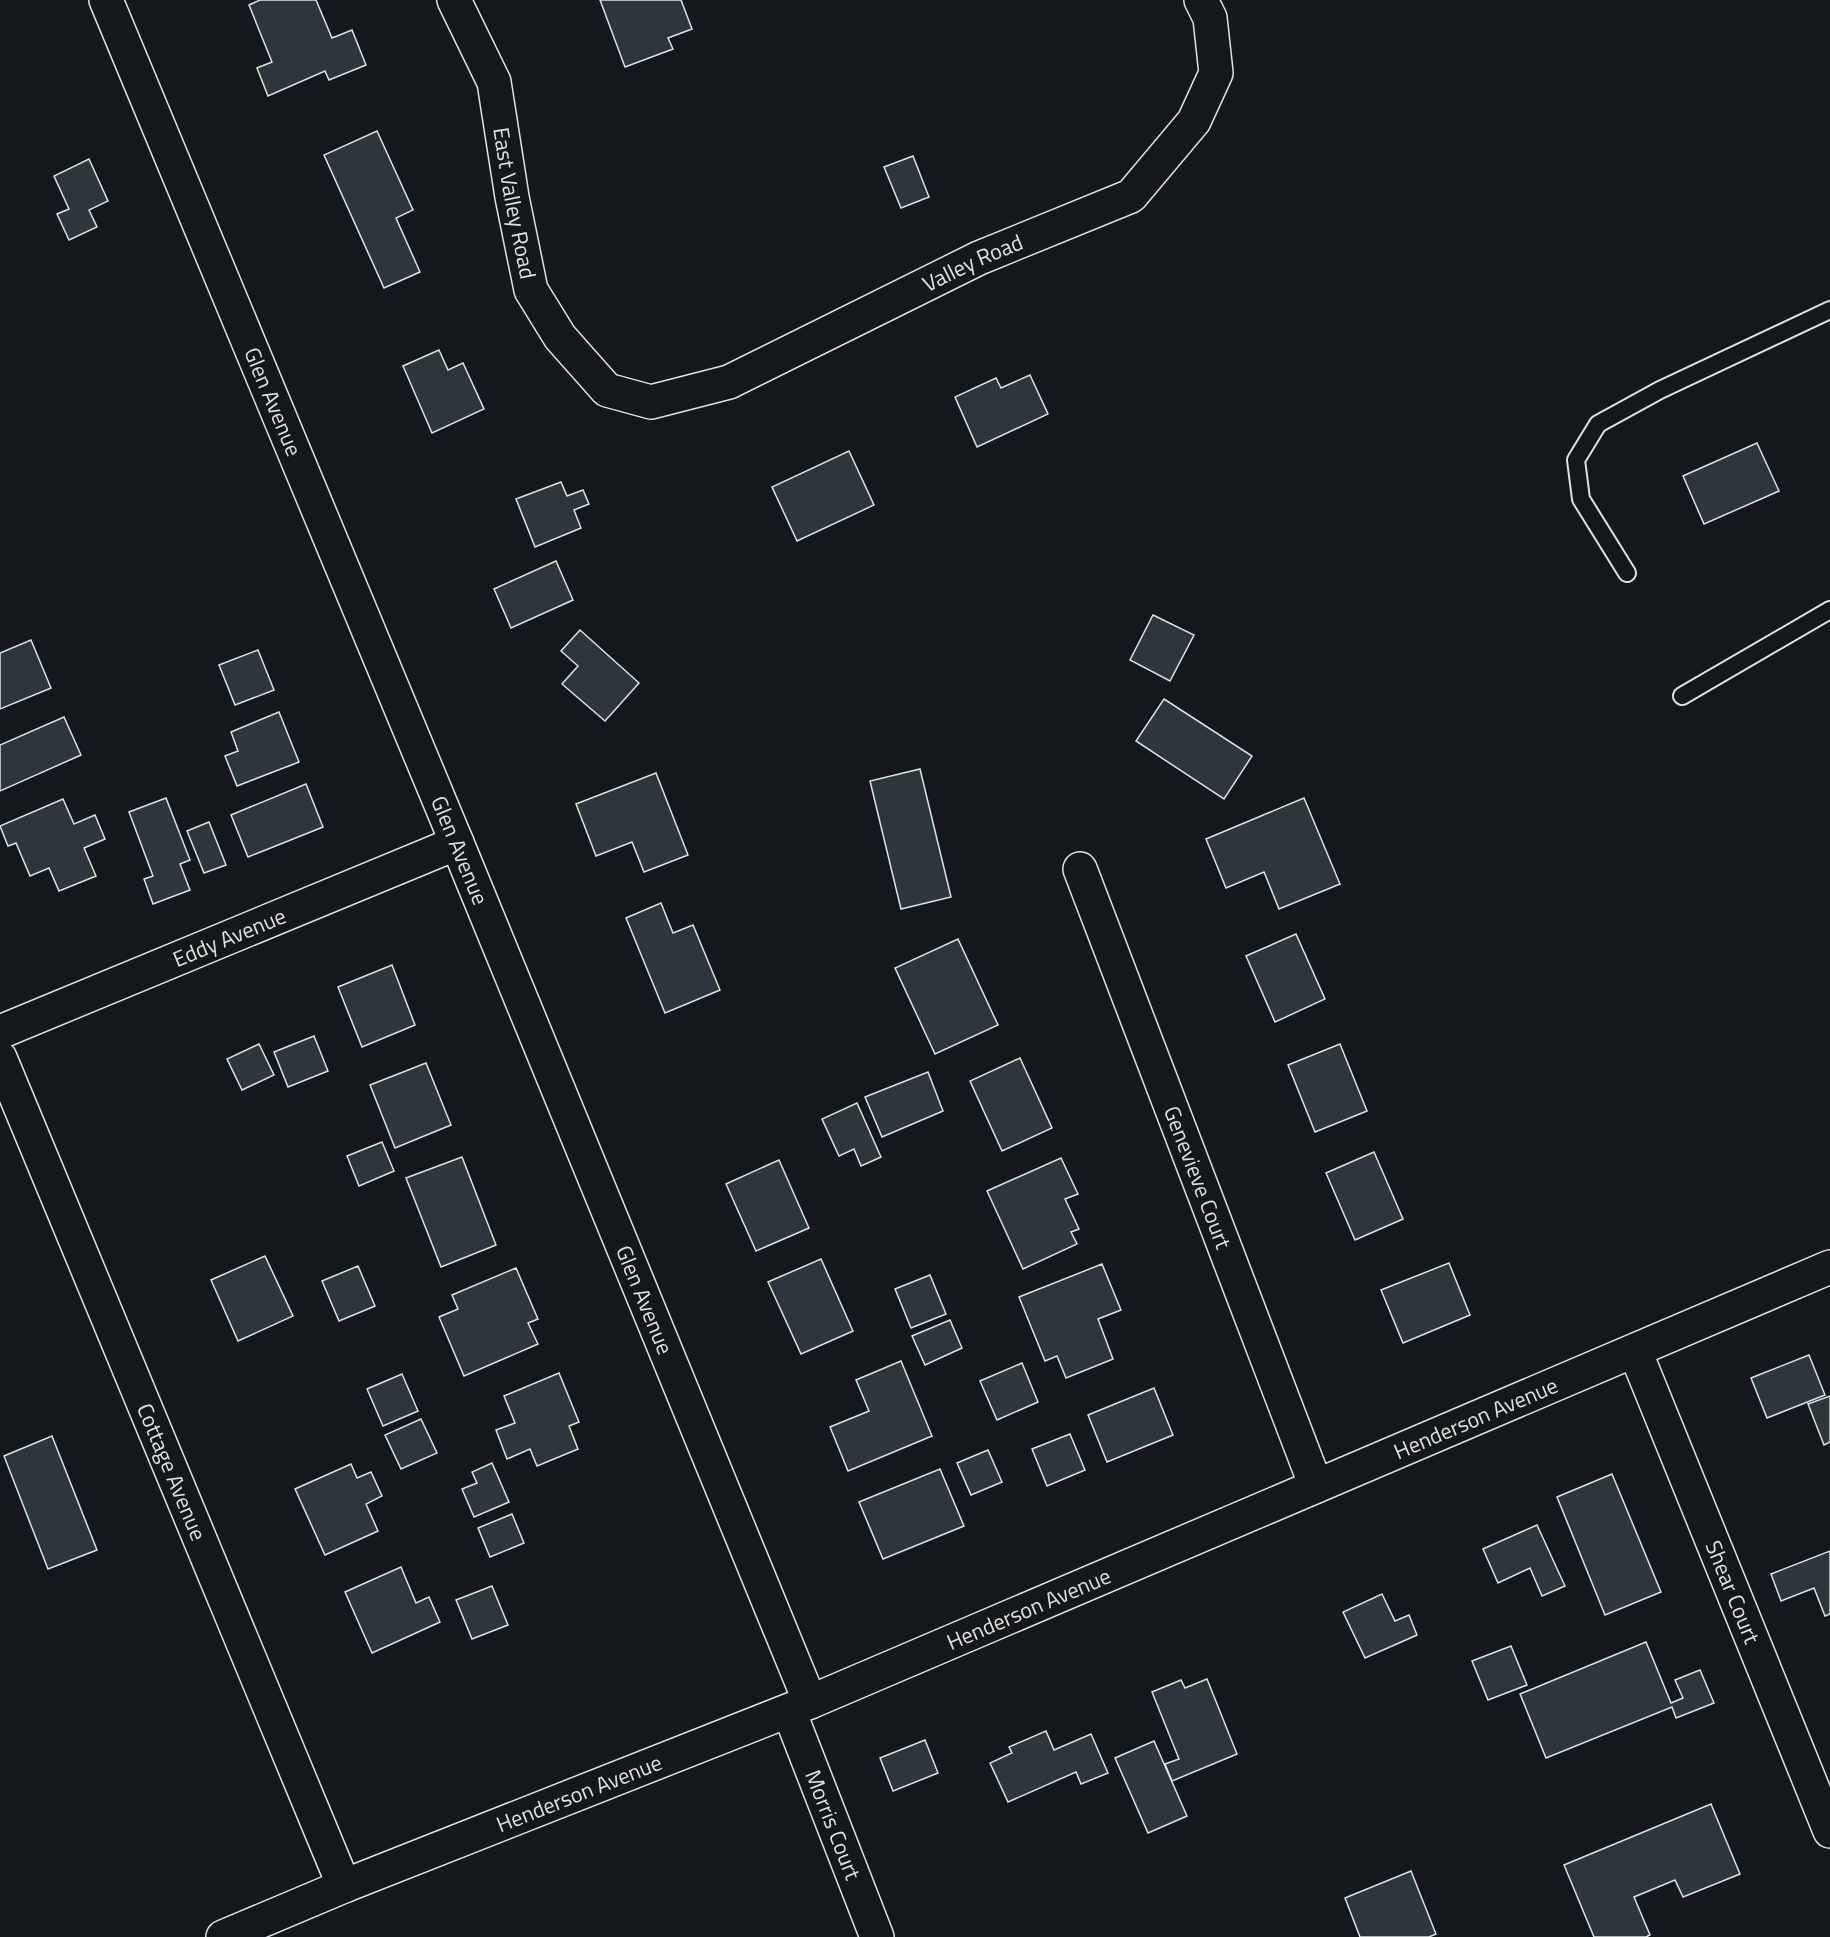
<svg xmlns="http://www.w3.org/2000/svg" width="1830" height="1937" font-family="'Titillium Web',sans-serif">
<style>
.building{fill:#2c363c;stroke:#d8e6dc;stroke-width:1.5}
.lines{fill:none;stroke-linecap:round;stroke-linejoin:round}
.lane-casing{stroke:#d8e6dc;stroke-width:20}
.street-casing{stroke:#d8e6dc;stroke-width:36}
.lane{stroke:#14181c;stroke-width:16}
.street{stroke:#14181c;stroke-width:33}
.labels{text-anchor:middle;stroke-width:4.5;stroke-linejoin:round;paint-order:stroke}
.street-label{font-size:22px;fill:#d8e6dc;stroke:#14181c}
</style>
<rect width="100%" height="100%" fill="#14181c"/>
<g class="building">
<path d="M260,0H316L332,38L352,30L366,65L329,80L325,71L268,96L257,68L272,62L249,5Z"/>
<path d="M600,0H681L692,29L668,38L673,49L625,67Z"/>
<path d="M377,131L413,210L396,218L420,272L384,288L324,155Z"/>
<path d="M913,156L929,197L901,208L884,167Z"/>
<path d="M89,159L108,201L89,210L97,227L69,240L57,214L69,209L54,176Z"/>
<path d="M439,350L448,370L463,363L484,409L432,433L403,366Z"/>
<path d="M1030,375L1048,414L977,447L955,397L996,378L1001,388Z"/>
<path d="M1757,443L1779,491L1704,524L1683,476Z"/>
<path d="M849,451L874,505L797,541L772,487Z"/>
<path d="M561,482L567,496L583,490L589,504L574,510L581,528L535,547L516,499Z"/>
<path d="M556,561L573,600L511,628L494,589Z"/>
<path d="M1153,615L1194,635L1170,681L1130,660Z"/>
<path d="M580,630L639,683L605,721L562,684L578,666L561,651Z"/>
<path d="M31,640L51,688L0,709V653Z"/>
<path d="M258,650L274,690L235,705L219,665Z"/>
<path d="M1164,699L1252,756L1224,799L1136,741Z"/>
<path d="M279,712L299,762L237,786L225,756L238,751L231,732Z"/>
<path d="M64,717L81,755L0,791V745Z"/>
<path d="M920,769L951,897L901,909L870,781Z"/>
<path d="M656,773L688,855L644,872L632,842L596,856L576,804Z"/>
<path d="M306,784L323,827L248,857L231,815Z"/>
<path d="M166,798L190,860L180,864L190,890L153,904L144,879L153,876L129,812Z"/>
<path d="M1304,798L1340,884L1279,909L1264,872L1226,888L1206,839Z"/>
<path d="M63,799L74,824L95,815L105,839L84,848L96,876L59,891L49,868L30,876L16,843L8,846L0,826Z"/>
<path d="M209,822L226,865L204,873L187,831Z"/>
<path d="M661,903L673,933L693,925L720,990L665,1013L626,918Z"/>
<path d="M1296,934L1325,999L1275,1022L1246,956Z"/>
<path d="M958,939L998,1025L935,1054L895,968Z"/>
<path d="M392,965L415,1025L362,1047L338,987Z"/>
<path d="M314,1036L328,1071L288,1087L274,1052Z"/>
<path d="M259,1044L274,1075L242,1090L227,1059Z"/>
<path d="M1340,1044L1367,1111L1315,1132L1288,1065Z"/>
<path d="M1020,1058L1052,1128L1002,1151L970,1081Z"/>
<path d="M426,1063L451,1125L395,1148L370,1085Z"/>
<path d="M928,1072L943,1111L882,1137L865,1097Z"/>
<path d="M857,1103L881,1157L861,1166L854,1149L839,1156L822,1119Z"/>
<path d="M382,1142L394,1171L359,1186L347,1156Z"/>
<path d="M1374,1152L1403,1219L1355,1240L1326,1173Z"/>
<path d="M462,1157L496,1245L441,1267L406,1178Z"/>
<path d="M1061,1158L1078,1194L1065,1199L1079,1229L1071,1232L1077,1244L1023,1269L987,1191Z"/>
<path d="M779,1160L809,1228L756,1251L726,1184Z"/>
<path d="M265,1256L293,1316L238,1341L211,1280Z"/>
<path d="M821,1259L853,1331L801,1354L768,1282Z"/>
<path d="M1449,1263L1470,1315L1403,1343L1381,1290Z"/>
<path d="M1102,1264L1121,1310L1098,1319L1113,1359L1066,1378L1057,1356L1045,1361L1019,1297Z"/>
<path d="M358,1266L375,1306L339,1321L322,1281Z"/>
<path d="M516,1268L538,1319L528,1323L538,1344L464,1376L439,1317L458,1309L452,1295Z"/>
<path d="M930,1275L946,1314L911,1328L895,1289Z"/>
<path d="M950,1320L962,1348L925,1365L912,1336Z"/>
<path d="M1809,1355L1825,1395L1767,1418L1751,1378Z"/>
<path d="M901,1361L932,1436L848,1471L830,1427L869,1411L856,1380Z"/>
<path d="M1022,1363L1038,1402L997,1420L980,1381Z"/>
<path d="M559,1373L579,1422L569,1426L578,1449L537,1466L530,1449L507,1459L496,1430L515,1423L504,1396Z"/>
<path d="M402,1374L418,1411L383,1426L367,1389Z"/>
<path d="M1154,1388L1173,1435L1107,1462L1088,1415Z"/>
<path d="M1830,1396V1442L1824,1445L1808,1404Z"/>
<path d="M421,1419L437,1453L401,1469L385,1435Z"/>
<path d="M1070,1434L1085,1470L1047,1486L1032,1449Z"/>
<path d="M52,1436L97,1550L48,1569L4,1456Z"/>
<path d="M988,1450L1002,1482L971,1495L957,1463Z"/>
<path d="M492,1463L509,1502L474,1517L462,1489L477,1483L472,1472Z"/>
<path d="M351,1464L357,1478L371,1472L382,1496L366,1504L378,1531L325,1555L295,1489Z"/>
<path d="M940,1469L964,1526L883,1559L859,1502Z"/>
<path d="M1612,1474L1661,1592L1605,1615L1557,1497Z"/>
<path d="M512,1514L524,1543L490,1557L478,1528Z"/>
<path d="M1537,1525L1565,1586L1542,1596L1530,1568L1498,1583L1483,1549Z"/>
<path d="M1830,1551V1614L1825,1616L1814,1588L1781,1601L1771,1574Z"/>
<path d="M401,1567L416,1603L429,1597L440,1622L372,1653L345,1592Z"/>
<path d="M492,1586L508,1625L472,1639L456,1600Z"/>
<path d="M1382,1594L1395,1621L1409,1615L1417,1635L1365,1658L1343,1612Z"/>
<path d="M1646,1642L1671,1703L1683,1698L1675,1680L1700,1670L1714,1703L1676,1718L1672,1707L1546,1758L1520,1694Z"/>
<path d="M1511,1646L1527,1685L1488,1700L1472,1661Z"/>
<path d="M1207,1679L1237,1754L1172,1781L1165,1764L1179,1759L1152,1692L1181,1680L1185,1688Z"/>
<path d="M1046,1731L1054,1750L1091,1734L1108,1773L1081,1784L1076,1772L1008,1802L990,1763L1012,1753L1009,1747Z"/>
<path d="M925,1740L938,1773L893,1791L880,1758Z"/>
<path d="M1154,1741L1187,1816L1148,1833L1115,1758Z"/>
<path d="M1711,1804L1740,1874L1683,1897L1675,1880L1634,1897L1650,1935L1646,1937H1594L1564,1865Z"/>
<path d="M1411,1871L1436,1934L1429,1937H1360L1345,1898Z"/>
</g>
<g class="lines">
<g class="lane-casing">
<g id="lane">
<path d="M1627,573L1581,499L1576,460L1598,424L1660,390L1830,310"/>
<path d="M1682,696L1830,610"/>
</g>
</g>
<g class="street-casing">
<g id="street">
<path id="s1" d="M106,0L457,843L810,1702"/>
<path id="s2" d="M454,0L494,82L512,197L531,290L560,337L607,390L651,402L729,382L979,258L1131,196L1194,121L1216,73L1210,18L1201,0"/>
<path id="s3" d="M1080,869L1316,1486"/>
<path id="s4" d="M0,1032L457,843"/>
<path id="s5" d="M0,1058L344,1886"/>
<path id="s6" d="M1635,1351L1830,1831"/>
<path id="s7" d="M789,1711L877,1937"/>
<path id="s8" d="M223,1937L344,1886L810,1702L1830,1267"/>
</g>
</g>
<use href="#lane" class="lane"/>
<use href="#street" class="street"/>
</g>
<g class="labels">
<g class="street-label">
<text dy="8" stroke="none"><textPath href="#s2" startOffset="214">East Valley Road</textPath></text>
<text dy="8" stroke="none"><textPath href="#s2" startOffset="826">Valley Road</textPath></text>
<text dy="8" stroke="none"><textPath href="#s1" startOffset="435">Glen Avenue</textPath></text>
<text dy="8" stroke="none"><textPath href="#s1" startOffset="921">Glen Avenue</textPath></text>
<text dy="8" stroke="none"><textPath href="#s4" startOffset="248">Eddy Avenue</textPath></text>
<text dy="8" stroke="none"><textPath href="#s3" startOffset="330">Genevieve Court</textPath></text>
<text dy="8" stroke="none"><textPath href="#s1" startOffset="1407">Glen Avenue</textPath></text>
<text dy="8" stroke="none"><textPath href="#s8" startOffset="1356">Henderson Avenue</textPath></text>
<text dy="8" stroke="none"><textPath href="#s5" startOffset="448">Cottage Avenue</textPath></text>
<text dy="8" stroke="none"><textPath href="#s6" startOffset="260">Shear Court</textPath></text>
<text dy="8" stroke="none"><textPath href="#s8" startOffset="870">Henderson Avenue</textPath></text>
<text dy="8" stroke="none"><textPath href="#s8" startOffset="384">Henderson Avenue</textPath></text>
<text dy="8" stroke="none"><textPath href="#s7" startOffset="122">Morris Court</textPath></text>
</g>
</g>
</svg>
